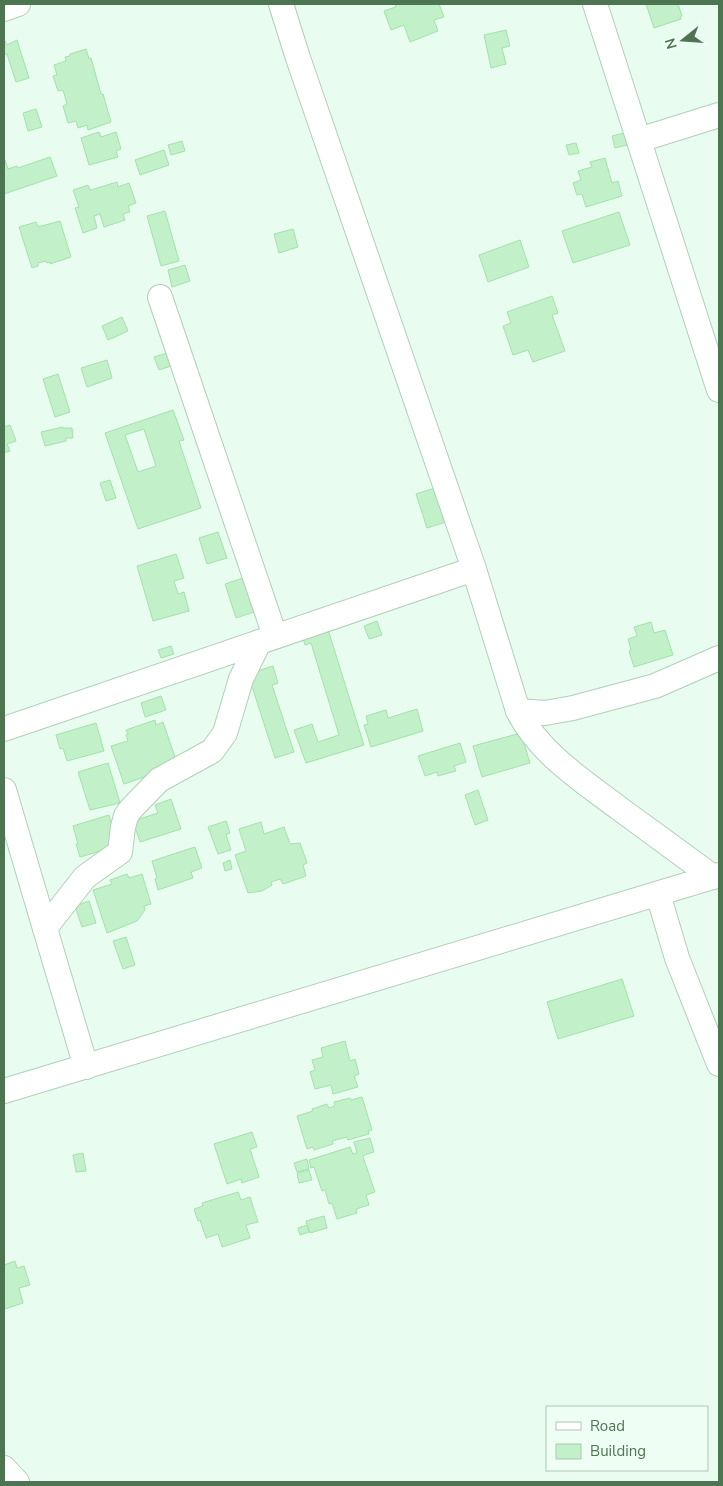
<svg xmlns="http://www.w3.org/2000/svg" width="723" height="1486" font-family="'Nunito Sans',sans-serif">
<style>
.building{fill:#c2f0c8;stroke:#a3e2ab;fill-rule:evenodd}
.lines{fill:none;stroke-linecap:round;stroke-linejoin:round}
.minor-casing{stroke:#b1cfb7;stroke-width:26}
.minor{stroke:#fff;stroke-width:24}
</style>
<rect width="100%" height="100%" fill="#e9fcf0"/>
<g class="building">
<path d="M395,4H439L444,17L434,20L438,31L410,42L404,25L391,30L384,11L396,7Z"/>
<path d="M646,4H678L682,16L680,17L681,19L654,28Z"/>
<path d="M506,30L510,46L502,48L506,64L491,68L484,35Z"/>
<path d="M4,39L7,45L17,40L29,78L16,82L7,54L4,55Z"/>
<path d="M86,49L89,59L91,58L101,94H103L111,122L88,130L87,125L78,128L76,121L68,123L63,106L67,104L63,90L58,91L53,76L57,75L54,65L66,61L65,57L70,56V54Z"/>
<path d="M36,109L42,127L28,131L23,113Z"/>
<path d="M99,132L101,137L116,132L121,149L116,151L118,157L89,165L81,138Z"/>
<path d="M624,133L627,145L615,148L612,136Z"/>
<path d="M182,141L185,151L171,155L168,145Z"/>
<path d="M576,143L579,153L569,155L566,145Z"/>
<path d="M164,150L169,165L140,175L135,160Z"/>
<path d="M50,157L57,176L4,194V161L5,160L8,169L17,166L18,168Z"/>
<path d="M605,158L612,183L618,181L622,196L586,207L582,194L577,195L573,183L581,180L578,171L592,167L590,162Z"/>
<path d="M117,182L118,187L129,183L136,203L128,206L130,212L123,214L125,220L104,227L100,214L94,216L97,228L83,233L75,208L79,207L73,190L88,185L90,190L94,189Z"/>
<path d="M165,211L179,261L161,266L147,216Z"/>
<path d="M619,212L630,245L573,263L562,231Z"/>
<path d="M60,221L71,257L50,264V262L47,263L46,261L38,263V266L32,268L19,227L36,222L38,227Z"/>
<path d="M293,229L298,247L279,253L274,234Z"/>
<path d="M520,240L529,267L488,282L479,255Z"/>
<path d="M185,265L190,281L172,287L168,270Z"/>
<path d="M552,296L558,313L552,315L565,351L533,362L528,350L513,355L503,326L511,323L507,312Z"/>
<path d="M122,317L128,331L108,340L102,326Z"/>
<path d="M167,353L171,366L159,370L154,357Z"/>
<path d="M107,360L112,378L87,387L81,368Z"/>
<path d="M58,374L70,412L55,417L43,379Z"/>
<path d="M173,410L184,440L179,441L201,508L138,529L105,433ZM144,429L156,466L138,472L125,435Z"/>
<path d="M10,425L16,441L7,444L10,451L4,453V427Z"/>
<path d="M63,427V428H72L73,438H66V441L45,446L41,432Z"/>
<path d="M110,480L116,498L106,501L100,483Z"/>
<path d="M438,487L449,521L427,528L416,494Z"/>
<path d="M218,532L227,558L207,564L199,538Z"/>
<path d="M176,554L184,578L174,581L178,594L184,592L189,611L153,621L137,566Z"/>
<path d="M243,578L254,612L236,618L225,584Z"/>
<path d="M377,621L382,635L369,639L364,626Z"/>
<path d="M651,622L654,633L665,630L673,655L634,667L629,651L631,650L628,639L637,636L634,627Z"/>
<path d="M326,623L364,745L306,763L294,730L312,724L318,742L339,735L311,643L305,645L301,631Z"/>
<path d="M171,646L174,654L161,658L158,650Z"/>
<path d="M273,666L278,683L272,685L294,752L275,758L248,674Z"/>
<path d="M161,696L166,710L145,717L141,703Z"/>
<path d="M417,709L423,731L371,747L364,725L368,724L366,716L386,710L388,718Z"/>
<path d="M155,720L156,725L163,722L177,763L165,770L124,784L111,746L128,741L126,735L128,734L126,730Z"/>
<path d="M96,723L104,751L67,761L63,748L60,749L56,735Z"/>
<path d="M521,733L530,763L482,777L473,746Z"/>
<path d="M460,743L466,762L454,766L456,771L438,776L437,772L425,776L418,756Z"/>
<path d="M108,763L120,803L90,810L78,772Z"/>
<path d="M478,790L488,820L475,825L465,795Z"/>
<path d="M171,799L181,829L140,842L133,821L158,813L155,805Z"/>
<path d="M109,815L118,846L80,857L76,844H78L73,826Z"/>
<path d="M226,821L230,833L226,834L231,850L218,854L208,827Z"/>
<path d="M261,822L264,834L284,827L290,844L300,843L307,863L303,865L306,876L283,884L280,879L271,882L272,885L262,891L248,893L235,855L246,851L239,829Z"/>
<path d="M195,847L202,868L191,872L193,878L158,890L155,879L157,878L152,861Z"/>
<path d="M230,860L232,869L225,871L223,863Z"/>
<path d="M127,874L129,878L142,874L151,904L144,906L145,910L137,921L107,933L93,890L112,884L110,880Z"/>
<path d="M89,901L96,923L82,927L75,906Z"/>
<path d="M126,937L135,965L123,969L113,941Z"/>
<path d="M622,979L634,1016L558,1039L547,1002Z"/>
<path d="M345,1041L350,1061L355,1059L359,1074L354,1076L358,1087L333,1094L331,1085L315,1089L310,1072L315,1070L312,1060L323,1057L321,1048Z"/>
<path d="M362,1097L372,1130L368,1131L369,1134L348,1140L347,1137L332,1141L333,1144L314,1150L313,1147L307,1149L297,1116L313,1111L312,1109L327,1104L329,1108L335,1106L334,1102L350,1098L351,1100Z"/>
<path d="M252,1132L257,1147L250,1149L259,1177L242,1183L241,1179L227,1184L214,1144Z"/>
<path d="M370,1138L374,1152L364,1155L363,1157L375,1192L366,1195L369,1205L356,1209L357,1213L337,1219L332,1203L329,1204L325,1190L322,1191L314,1167L311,1168L309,1160L350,1147L353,1154L357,1153L354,1142Z"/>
<path d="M83,1153L86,1171L76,1172L73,1155Z"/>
<path d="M307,1159L309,1169L297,1172L294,1163Z"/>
<path d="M309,1170L312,1180L299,1183L297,1173Z"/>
<path d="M238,1192L241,1200L250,1197L258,1222L246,1225L250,1238L222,1247L218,1234L206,1238L200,1220L198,1221L194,1209L203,1206L202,1203Z"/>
<path d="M324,1216L327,1228L310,1233L306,1221Z"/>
<path d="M307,1225L309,1232L300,1235L298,1228Z"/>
<path d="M15,1261L17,1268L24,1266L30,1285L19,1288L23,1303L5,1309L4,1304V1265Z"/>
</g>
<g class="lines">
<g class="minor-casing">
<g id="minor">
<path d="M281,4L298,58L474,569L518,711C539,753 583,781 620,809C651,832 682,854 713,877"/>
<path d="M595,4L719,390"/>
<path d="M4,9L18,4"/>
<path d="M639,140L719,115"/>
<path d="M160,297L275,636"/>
<path d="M518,711L545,713L573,708L655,686L719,658"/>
<path d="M4,729L474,569"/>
<path d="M4,790L86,1067"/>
<path d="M658,894L677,958L719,1064"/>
<path d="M45,928L85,877L120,852L123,827L126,816L130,810L159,780L212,751L225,733L241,679L259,642"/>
<path d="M4,1091L719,875"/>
<path d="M4,1468L17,1482"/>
</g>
</g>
<use href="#minor" class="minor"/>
</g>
<rect width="723" height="1486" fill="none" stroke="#4d7551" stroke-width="10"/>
<rect x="546" y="1406" width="162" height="65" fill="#effef4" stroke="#aec7b3"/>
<rect x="556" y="1422" width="25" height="8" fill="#ffffff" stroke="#aec7b3"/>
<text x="590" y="1431" font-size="15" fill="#4d7551">Road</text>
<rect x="556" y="1444" width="25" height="15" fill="#c2f0c8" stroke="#aec7b3"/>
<text x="590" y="1456" font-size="15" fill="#4d7551">Building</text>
<g transform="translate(683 40) rotate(253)" stroke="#effef4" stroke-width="4" paint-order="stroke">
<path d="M0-4L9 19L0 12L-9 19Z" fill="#4d7551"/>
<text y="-8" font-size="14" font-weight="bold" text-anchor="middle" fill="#4d7551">N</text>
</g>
</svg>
